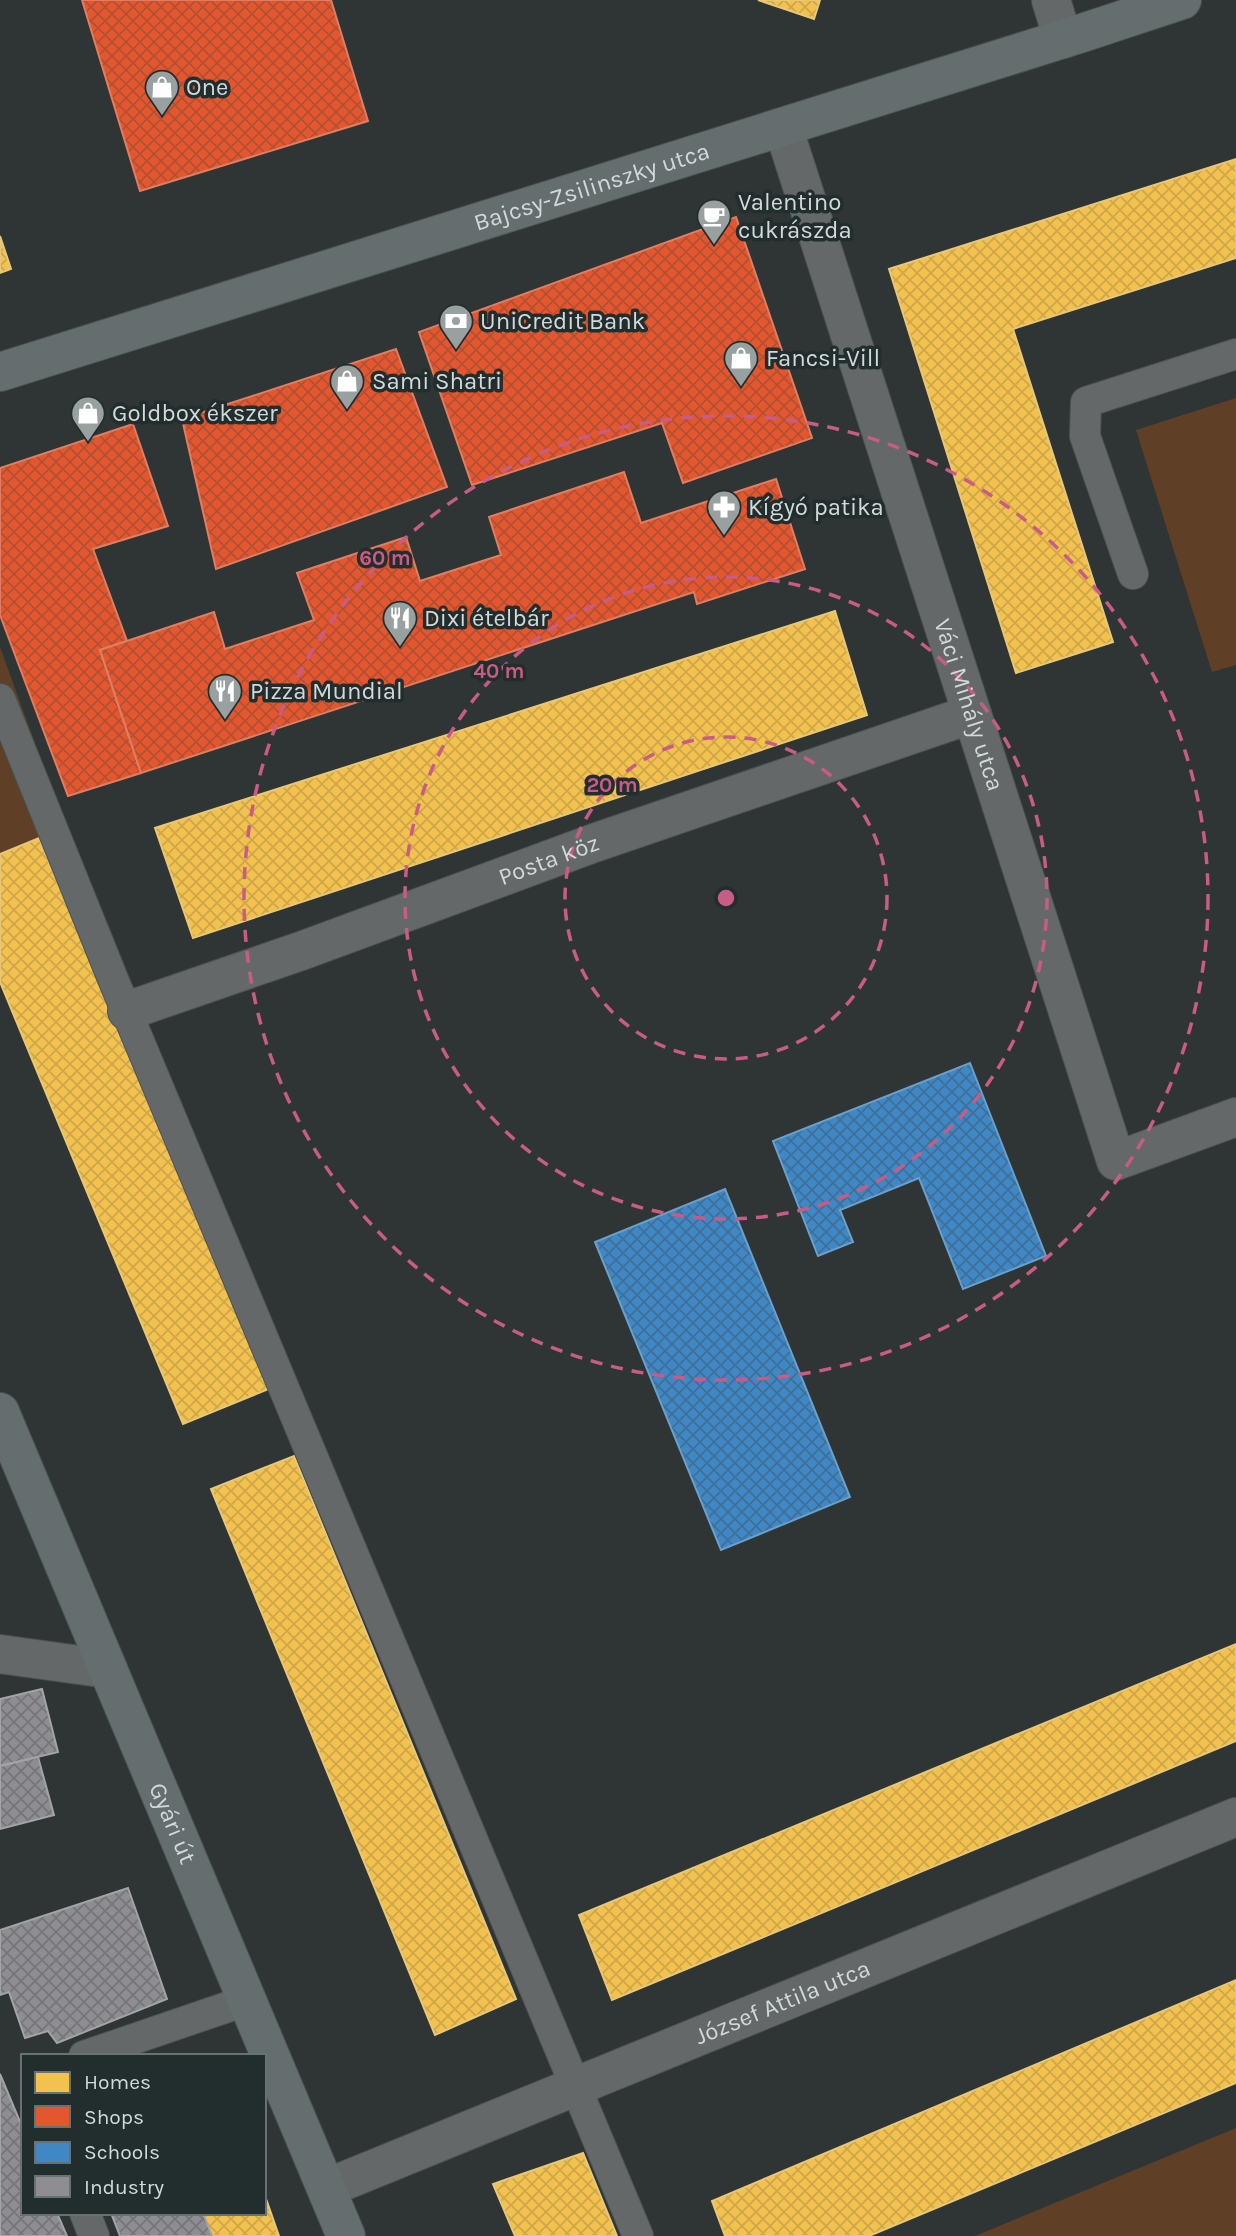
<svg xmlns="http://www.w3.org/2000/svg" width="1236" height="2236" font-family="Karla,sans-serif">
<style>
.green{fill:#5f4027}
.homes{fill:url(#homes-cross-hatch);stroke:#e8c878;stroke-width:2}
.shops{fill:url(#shops-cross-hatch);stroke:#df7e62;stroke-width:2}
.schools{fill:url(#schools-cross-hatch);stroke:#6ba0cb;stroke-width:2}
.industry{fill:url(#industry-cross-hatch);stroke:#a2a4a8;stroke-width:2}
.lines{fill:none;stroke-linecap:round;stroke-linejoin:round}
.lane-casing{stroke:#4c5252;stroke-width:32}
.street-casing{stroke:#4c5252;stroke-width:40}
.secondary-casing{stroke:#4c5252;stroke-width:40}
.lane{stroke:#646868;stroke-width:30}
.street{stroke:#646868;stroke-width:38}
.secondary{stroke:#656e6e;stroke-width:38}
.ring{fill:none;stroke:#c85c87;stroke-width:3.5;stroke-dasharray:12 9}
.labels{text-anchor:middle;stroke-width:7;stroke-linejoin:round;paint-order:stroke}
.poi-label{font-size:24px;fill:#d2d9da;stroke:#222d2e;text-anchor:start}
.street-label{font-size:24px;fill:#d2d9da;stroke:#222d2e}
.centre{fill:#c85c87;stroke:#222d2e;stroke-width:3.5}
.ring-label{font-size:21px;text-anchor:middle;font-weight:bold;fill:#c85c87;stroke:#222d2e;stroke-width:7;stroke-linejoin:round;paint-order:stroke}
</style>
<defs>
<pattern id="homes-cross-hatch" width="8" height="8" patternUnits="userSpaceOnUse" patternTransform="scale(1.75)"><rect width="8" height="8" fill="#f2c14e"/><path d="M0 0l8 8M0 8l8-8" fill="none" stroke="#cea74b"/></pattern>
<pattern id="shops-cross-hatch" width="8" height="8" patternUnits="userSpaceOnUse" patternTransform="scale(1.75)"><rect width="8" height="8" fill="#e4572e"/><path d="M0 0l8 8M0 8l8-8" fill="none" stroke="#b25034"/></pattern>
<pattern id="schools-cross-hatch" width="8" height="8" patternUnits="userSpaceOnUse" patternTransform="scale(1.75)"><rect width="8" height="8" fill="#3f88c5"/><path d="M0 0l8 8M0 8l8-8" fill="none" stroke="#3f6f97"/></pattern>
<pattern id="industry-cross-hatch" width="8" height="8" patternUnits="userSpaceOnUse" patternTransform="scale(1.75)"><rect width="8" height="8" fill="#8d8d92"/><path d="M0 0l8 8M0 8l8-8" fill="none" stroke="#76767a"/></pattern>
</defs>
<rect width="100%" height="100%" fill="#2f3535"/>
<g class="green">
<path d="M1236,398V665L1212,672L1136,430Z"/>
<path d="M0,647L66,829L0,854Z"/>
<path d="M1236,2128V2236H975Z"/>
</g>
<g class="homes">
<path d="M758,0H820L814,19Z"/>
<path d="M1236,159V258L1013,329L1113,642L1016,673L889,269Z"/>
<path d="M0,236L11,269L0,273Z"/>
<path d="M835,611L867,715L193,938L155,828Z"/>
<path d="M39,838L271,1388L183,1424L0,982V854Z"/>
<path d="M294,1456L516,1999L435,2035L211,1489Z"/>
<path d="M1236,1644V1741L612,2000L579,1915Z"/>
<path d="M1236,1980V2083L869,2236H725L712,2201Z"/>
<path d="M583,2153L617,2236H515L493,2184Z"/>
<path d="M264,2193L279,2236H212L203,2213H264Z"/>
</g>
<g class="shops">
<path d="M82,0H331L368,121L140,191Z"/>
<path d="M736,217L812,438L683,483L662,423L472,485L419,332Z"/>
<path d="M396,349L447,487L216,569L182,419Z"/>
<path d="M133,424L168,526L93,549L127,641L100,650L141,773L68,796L0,615V468Z"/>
<path d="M624,472L641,523L776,479L805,569L697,604L694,592L141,773L100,650L214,612L225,649L314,620L297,573L406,537L420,581L501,555L489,517Z"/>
</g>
<g class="schools">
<path d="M970,1063L1046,1256L963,1289L919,1178L840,1210L853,1242L818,1256L773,1141Z"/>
<path d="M725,1189L850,1497L721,1550L595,1242Z"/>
</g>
<g class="industry">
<path d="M42,1689L58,1752L0,1766V1699Z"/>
<path d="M38,1757L54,1815L0,1829V1766Z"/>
<path d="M128,1888L167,1999L57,2043L48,2031L25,2038L9,1992L0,1995V1930Z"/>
<path d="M0,2074L23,2129V2213H57L67,2236H0Z"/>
<path d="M111,2213H203L212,2236H120Z"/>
</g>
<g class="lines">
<g class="lane-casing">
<g id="lane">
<path d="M1133,574L1085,436L1086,402L1236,354"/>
<path d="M0,699L113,979L638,2236"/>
<path d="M84,2056L248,2000"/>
<path d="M85,2213L94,2236"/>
</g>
</g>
<g class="street-casing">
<g id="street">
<path d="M1051,0L1063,39"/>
<path id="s1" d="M783,127L1116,1161L1236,1117"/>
<path id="s2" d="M127,1011L301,951L594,843L972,714"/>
<path d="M0,1654L108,1669"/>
<path id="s3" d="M327,2188L1236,1817"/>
</g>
</g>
<g class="secondary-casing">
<g id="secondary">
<path id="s4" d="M0,372L1082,33L1182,0"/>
<path id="s5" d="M0,1412L346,2236"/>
</g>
</g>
<use href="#lane" class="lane"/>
<use href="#street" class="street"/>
<use href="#secondary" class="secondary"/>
</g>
<g class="ring">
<circle cx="726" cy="898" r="161"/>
<circle cx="726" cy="898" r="321"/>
<circle cx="726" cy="898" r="482"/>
</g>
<defs>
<g id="shop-pin" transform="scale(1.75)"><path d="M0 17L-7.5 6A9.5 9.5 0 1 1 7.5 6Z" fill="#99a0a0" stroke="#222d2e"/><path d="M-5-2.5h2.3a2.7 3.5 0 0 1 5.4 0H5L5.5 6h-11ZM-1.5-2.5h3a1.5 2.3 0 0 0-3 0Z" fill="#fff"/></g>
<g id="cafe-pin" transform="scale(1.75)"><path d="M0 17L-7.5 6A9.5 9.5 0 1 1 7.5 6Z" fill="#99a0a0" stroke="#222d2e"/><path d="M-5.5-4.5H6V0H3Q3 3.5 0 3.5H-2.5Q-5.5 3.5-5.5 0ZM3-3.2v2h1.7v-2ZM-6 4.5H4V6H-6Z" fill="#fff"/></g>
<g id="bank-pin" transform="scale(1.75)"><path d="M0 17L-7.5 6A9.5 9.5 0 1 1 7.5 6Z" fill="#99a0a0" stroke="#222d2e"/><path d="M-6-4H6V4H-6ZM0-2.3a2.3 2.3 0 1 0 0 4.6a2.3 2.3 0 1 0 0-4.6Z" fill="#fff"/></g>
<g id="pharmacy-pin" transform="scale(1.75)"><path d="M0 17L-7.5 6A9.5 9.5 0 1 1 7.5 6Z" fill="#99a0a0" stroke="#222d2e"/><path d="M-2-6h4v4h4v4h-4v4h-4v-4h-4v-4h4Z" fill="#fff"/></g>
<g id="restaurant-pin" transform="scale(1.75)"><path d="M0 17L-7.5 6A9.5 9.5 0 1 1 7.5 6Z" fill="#99a0a0" stroke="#222d2e"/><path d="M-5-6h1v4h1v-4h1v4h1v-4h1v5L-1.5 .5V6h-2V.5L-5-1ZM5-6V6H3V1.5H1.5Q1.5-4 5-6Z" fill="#fff"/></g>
</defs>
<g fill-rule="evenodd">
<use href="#shop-pin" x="162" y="87"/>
<use href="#cafe-pin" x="714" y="216"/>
<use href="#bank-pin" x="456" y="321"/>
<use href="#shop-pin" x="741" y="358"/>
<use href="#shop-pin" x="347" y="381"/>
<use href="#shop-pin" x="88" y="413"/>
<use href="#pharmacy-pin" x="724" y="507"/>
<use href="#restaurant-pin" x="400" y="618"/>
<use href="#restaurant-pin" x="225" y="691"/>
</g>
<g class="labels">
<g class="poi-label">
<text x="186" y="95">One</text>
<text x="738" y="210">Valentino<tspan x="738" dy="28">cukrászda</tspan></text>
<text x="480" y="329">UniCredit Bank</text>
<text x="766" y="366">Fancsi-Vill</text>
<text x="372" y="389">Sami Shatri</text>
<text x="112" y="421">Goldbox ékszer</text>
<text x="748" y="515">Kígyó patika</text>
<text x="424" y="626">Dixi ételbár</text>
<text x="250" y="699">Pizza Mundial</text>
</g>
<g class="street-label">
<text dy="8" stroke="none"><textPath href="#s4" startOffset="620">Bajcsy-Zsilinszky utca</textPath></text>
<text dy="8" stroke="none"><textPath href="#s1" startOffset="607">Váci Mihály utca</textPath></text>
<text dy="8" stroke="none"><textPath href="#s2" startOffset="448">Posta köz</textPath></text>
<text dy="8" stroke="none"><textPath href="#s5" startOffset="446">Gyári út</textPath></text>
<text dy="8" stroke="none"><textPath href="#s3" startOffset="492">József Attila utca</textPath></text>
</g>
</g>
<circle cx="726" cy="898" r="10" class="centre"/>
<g class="ring-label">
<text x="385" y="565">60 m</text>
<text x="499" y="678">40 m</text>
<text x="612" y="792">20 m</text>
</g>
<rect x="21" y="2054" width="245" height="161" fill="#222d2e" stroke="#687273" stroke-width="2"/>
<rect x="35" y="2072" width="35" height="21" fill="#f2c14e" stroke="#687273" stroke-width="2"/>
<text x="84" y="2089" font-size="21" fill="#d2d9da">Homes</text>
<rect x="35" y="2106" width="35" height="21" fill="#e4572e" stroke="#687273" stroke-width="2"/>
<text x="84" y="2124" font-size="21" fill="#d2d9da">Shops</text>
<rect x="35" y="2142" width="35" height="21" fill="#3f88c5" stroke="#687273" stroke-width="2"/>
<text x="84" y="2159" font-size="21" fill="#d2d9da">Schools</text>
<rect x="35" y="2176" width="35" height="21" fill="#8d8d92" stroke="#687273" stroke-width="2"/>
<text x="84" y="2194" font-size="21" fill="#d2d9da">Industry</text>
</svg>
